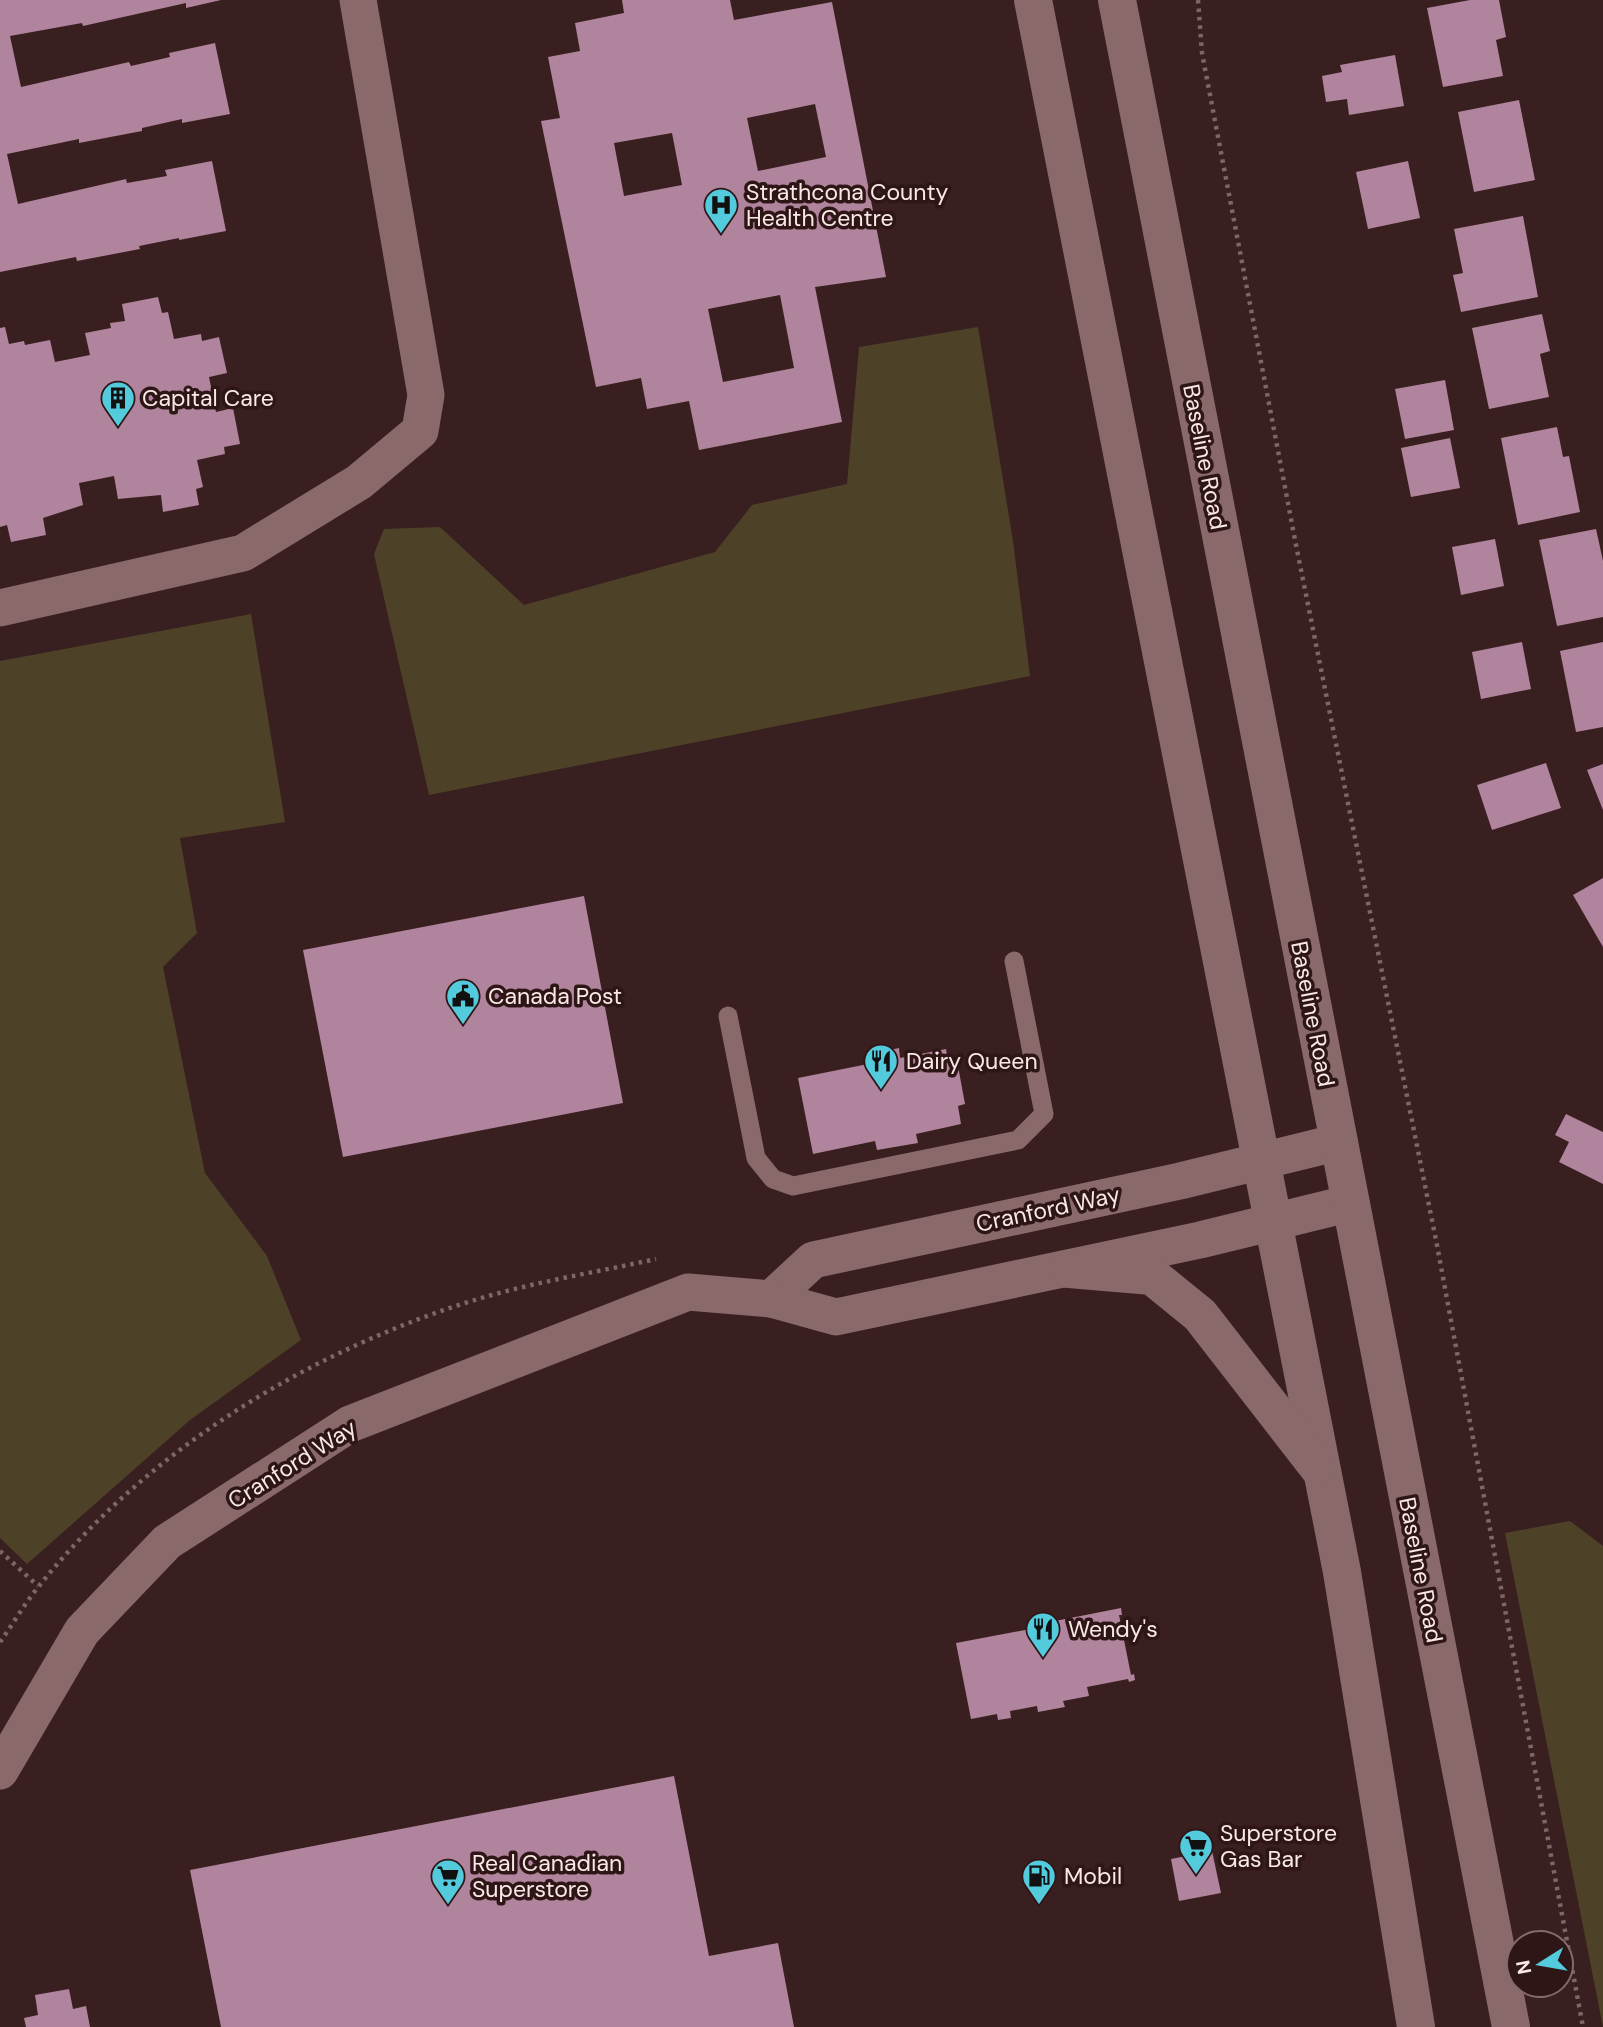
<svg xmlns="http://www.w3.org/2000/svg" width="1603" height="2027" font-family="'DM Sans',sans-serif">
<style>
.green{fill:#4d4227}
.building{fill:#b0849c;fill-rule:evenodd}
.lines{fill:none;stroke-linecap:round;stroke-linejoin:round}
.path{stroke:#7d6666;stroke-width:4.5;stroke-dasharray:3.5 5;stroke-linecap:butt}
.lane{stroke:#896969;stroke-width:19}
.street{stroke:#896969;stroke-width:37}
.secondary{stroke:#896969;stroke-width:38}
.labels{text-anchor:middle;stroke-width:7;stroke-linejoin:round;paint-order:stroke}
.poi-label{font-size:23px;fill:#fae7e7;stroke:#2e1616;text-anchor:start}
.street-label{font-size:23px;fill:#fae7e7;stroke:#2e1616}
</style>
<rect width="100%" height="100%" fill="#391f1f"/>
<g class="green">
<path d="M978,327L1013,541L1030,676L429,795L374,554L384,529L440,527L524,605L715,552L752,505L847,484L859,347Z"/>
<path d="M251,614L285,822L180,838L197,933L163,967L205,1173L267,1256L301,1340L190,1420L27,1564L0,1538V661Z"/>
<path d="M1570,1521L1603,1546V2027L1505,1533Z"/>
</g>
<g class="building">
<path d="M0,0H221L186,8V3L83,26L82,23L10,36L21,87L129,62L131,66L170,57L169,53L215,43L230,114L182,123V119L142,128V131L79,143V139L7,154L18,204L126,179L127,183L167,176L165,170L212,161L226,231L179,240V238L139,246L140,249L77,261L76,257L0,272Z"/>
<path d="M622,0H730L734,20L832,2L886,277L815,287L842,422L699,450L689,401L647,409L641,378L596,387L541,121L560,118L548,57L580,51L575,23L624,13ZM815,104L826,157L758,171L747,118ZM672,133L682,185L624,196L614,143ZM780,295L794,368L723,382L708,309Z"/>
<path d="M1470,0H1499L1506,37L1496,40L1503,76L1443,87L1427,8Z"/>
<path d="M1395,55L1404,106L1349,115L1347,99L1326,102L1322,76L1342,72L1340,65Z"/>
<path d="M1519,100L1535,180L1474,192L1458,112Z"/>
<path d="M1408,161L1420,218L1368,229L1356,172Z"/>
<path d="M1523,216L1538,297L1461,312L1453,275L1463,273L1454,229Z"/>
<path d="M158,297L162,313L168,312L174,339L201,334L202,341L219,337L227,373L209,377L216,412L233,408L240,444L224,447L225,454L197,460L203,487L196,489L199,505L163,512L161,495L118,499L114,476L79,483L83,505L43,518L46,535L11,542L7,525L0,527V328L5,327L9,344L24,341L25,345L50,340L55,362L90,355L85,333L111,328L110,323L125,321L122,304Z"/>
<path d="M1542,314L1550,351L1540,354L1549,397L1489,409L1472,328Z"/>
<path d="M1445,380L1454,430L1405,439L1395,389Z"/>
<path d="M1557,427L1563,457L1569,456L1580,512L1518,525L1501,438Z"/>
<path d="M1450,438L1460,488L1411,497L1401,448Z"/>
<path d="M1596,529L1603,561V617L1557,626L1539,540Z"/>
<path d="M1495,539L1504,586L1461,595L1452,547Z"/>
<path d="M1522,642L1531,689L1481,699L1472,652Z"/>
<path d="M1603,642V727L1576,732L1560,651Z"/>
<path d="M1546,763L1561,808L1492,830L1477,785Z"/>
<path d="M1603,764V810L1587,770Z"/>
<path d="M1603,878V947L1573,895Z"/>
<path d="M584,896L623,1103L343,1157L303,950Z"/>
<path d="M899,1048L900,1058L946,1049L949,1067L958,1066L965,1104L958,1106L961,1124L916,1134L918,1143L877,1150L875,1141L813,1154L798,1078L873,1063L872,1054Z"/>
<path d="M1566,1114L1603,1132V1184L1559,1162L1569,1142L1555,1135Z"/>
<path d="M1121,1608L1122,1615H1119L1131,1675L1134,1674L1135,1680L1129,1682L1128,1679L1087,1687L1089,1696L1063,1701L1065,1707L1038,1712L1037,1706L1010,1711L1011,1718L998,1720L997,1714L971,1719L956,1643L1030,1629L1032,1639L1048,1636L1045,1623Z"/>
<path d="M674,1776L709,1956L778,1943L794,2027H221L190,1870Z"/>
<path d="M1212,1851L1221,1893L1179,1901L1171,1859Z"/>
<path d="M69,1989L73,2009L86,2006L90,2027H26L24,2018L38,2015L35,1995Z"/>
</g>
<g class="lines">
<g class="path">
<path d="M1198,0L1202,53L1296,545L1436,1240L1583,2027"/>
<path d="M0,1551L38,1586"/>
<path d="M0,1642C13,1624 25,1603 39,1586C146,1452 303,1355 465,1303C527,1283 593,1273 656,1259"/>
</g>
<path class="lane" d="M728,1016L756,1158L773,1179L793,1186L1018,1140L1044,1114L1014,961"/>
<g class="street">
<path d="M0,608L243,553L359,482L420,431L426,395L358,0"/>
<path d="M771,1299L813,1260L1180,1181L1339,1142"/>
<path d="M0,1771L82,1631L167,1542L350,1424L688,1292L771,1299L836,1317L1200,1240L1351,1203"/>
</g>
<g class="secondary">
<path d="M1033,0L1342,1572L1416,2027"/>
<path d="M1117,0L1511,2027"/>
<path d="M1069,1269L1152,1276L1200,1315L1318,1467"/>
</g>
</g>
<defs>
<g id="hospital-pin" transform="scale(1.75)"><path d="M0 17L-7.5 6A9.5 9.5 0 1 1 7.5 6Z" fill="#54cadd" stroke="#2e1616"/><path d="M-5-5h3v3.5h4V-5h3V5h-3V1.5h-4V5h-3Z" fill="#111"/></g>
<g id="building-pin" transform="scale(1.75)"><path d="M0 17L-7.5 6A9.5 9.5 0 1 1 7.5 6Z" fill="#54cadd" stroke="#2e1616"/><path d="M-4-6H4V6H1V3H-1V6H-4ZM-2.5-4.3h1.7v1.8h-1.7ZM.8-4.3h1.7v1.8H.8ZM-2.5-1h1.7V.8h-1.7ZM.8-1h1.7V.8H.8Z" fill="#111"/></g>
<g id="civic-pin" transform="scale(1.75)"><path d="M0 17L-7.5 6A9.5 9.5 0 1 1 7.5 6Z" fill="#54cadd" stroke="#2e1616"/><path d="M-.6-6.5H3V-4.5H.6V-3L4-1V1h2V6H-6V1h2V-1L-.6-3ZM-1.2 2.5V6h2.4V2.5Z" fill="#111"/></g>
<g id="restaurant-pin" transform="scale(1.75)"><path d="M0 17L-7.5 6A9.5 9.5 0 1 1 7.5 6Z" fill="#54cadd" stroke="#2e1616"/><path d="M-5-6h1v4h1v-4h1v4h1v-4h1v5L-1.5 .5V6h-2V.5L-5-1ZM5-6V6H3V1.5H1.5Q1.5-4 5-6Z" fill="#111"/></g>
<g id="supermarket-pin" transform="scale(1.75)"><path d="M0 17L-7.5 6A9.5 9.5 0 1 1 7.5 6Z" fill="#54cadd" stroke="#2e1616"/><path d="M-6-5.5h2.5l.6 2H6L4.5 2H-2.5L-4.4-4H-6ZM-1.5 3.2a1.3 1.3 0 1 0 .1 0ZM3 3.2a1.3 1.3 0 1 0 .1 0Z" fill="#111"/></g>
<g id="fuel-pin" transform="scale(1.75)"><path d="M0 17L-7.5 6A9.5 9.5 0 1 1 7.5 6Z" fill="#54cadd" stroke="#2e1616"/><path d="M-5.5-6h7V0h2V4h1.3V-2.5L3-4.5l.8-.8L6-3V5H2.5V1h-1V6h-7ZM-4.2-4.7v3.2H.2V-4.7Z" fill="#111"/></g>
</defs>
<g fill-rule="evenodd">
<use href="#hospital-pin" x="721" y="205"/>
<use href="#building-pin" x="118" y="398"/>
<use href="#civic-pin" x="463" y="996"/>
<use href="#restaurant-pin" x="881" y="1061"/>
<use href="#restaurant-pin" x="1043" y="1629"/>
<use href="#supermarket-pin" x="1196" y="1846"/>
<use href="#supermarket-pin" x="448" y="1876"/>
<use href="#fuel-pin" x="1039" y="1876"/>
</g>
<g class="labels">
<g class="poi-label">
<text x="746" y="200">Strathcona County<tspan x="746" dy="26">Health Centre</tspan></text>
<text x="142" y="406">Capital Care</text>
<text x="488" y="1004">Canada Post</text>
<text x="906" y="1069">Dairy Queen</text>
<text x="1068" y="1637">Wendy's</text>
<text x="1220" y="1841">Superstore<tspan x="1220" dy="26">Gas Bar</tspan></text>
<text x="472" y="1871">Real Canadian<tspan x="472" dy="26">Superstore</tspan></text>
<text x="1064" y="1884">Mobil</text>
</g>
<g class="street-label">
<text transform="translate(1205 457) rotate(79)" y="8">Baseline Road</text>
<text transform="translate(1313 1014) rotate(79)" y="8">Baseline Road</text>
<text transform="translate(1048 1209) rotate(-12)" y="8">Cranford Way</text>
<text transform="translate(292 1464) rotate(-32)" y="8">Cranford Way</text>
<text transform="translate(1421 1570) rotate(79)" y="8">Baseline Road</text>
</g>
</g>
<g transform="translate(1540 1964) rotate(259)"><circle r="33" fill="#2e1616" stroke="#806a6a" stroke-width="2"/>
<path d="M0-5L12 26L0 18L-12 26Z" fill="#54cadd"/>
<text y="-10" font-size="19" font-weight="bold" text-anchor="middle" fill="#fae7e7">N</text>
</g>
</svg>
